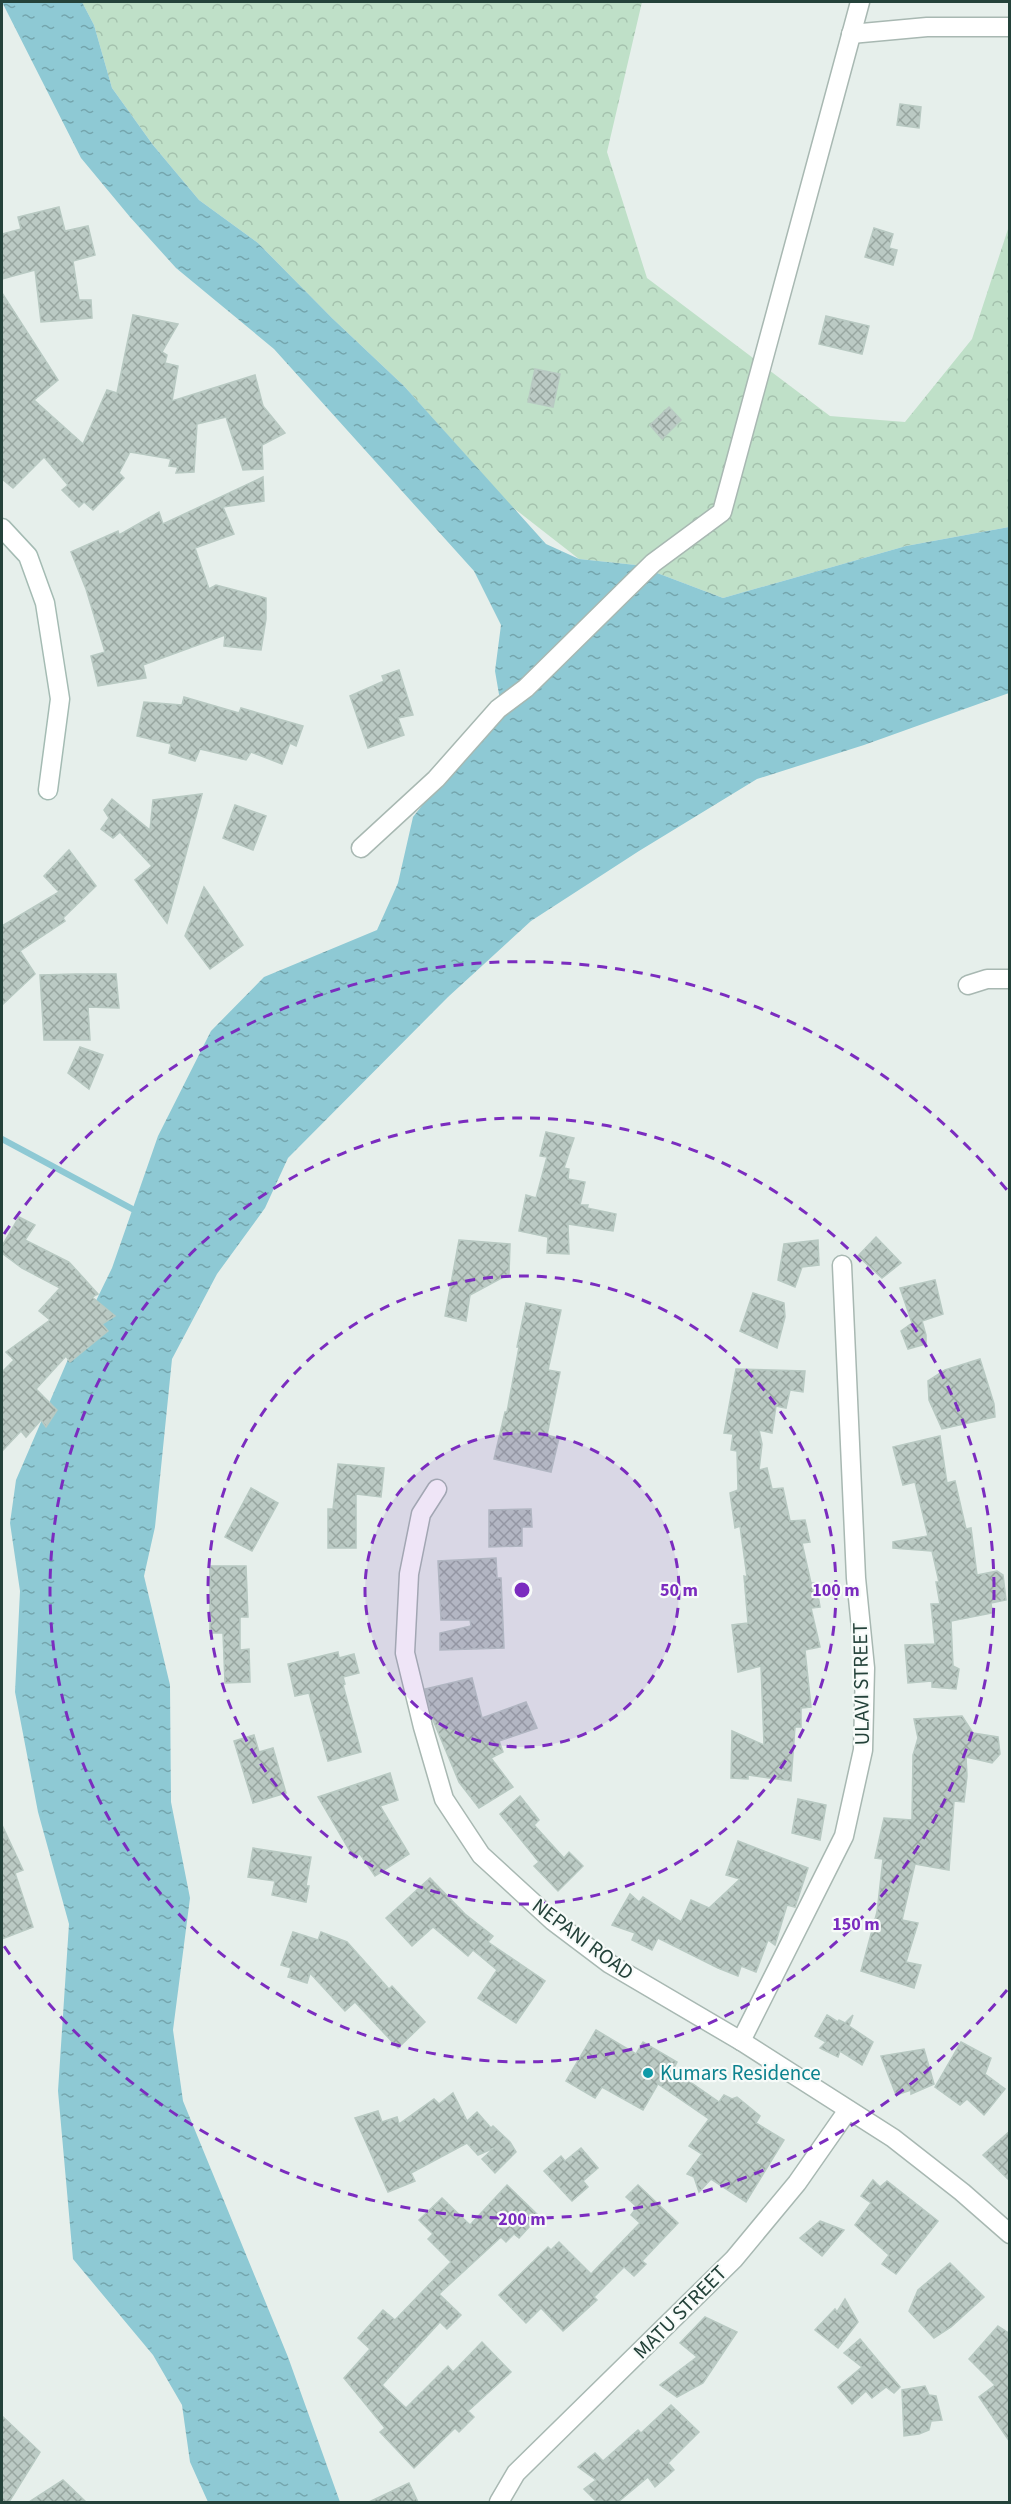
<svg xmlns="http://www.w3.org/2000/svg" width="1011" height="2504" font-family="'Source Sans 3',sans-serif">
<style>
.forest{fill:url(#forest-crowns)}
.water{fill:url(#water-ripples)}
.lines{fill:none;stroke-linecap:round;stroke-linejoin:round}
.stream{stroke:#8ec9d4;stroke-width:6}
.building{fill:url(#building-cross-hatch);stroke:#b8c9c2;stroke-width:1.5}
.street-casing{stroke:#a8b8b2;stroke-width:21}
.secondary-casing{stroke:#a4bbb3;stroke-width:21}
.street{stroke:#fff;stroke-width:18}
.secondary{stroke:#fff;stroke-width:18}
.ring{fill:none;stroke:#7b2cbf;stroke-width:3;stroke-dasharray:10 8}
.culture-dot{fill:#0f9aa8;stroke:#f7fbf9;stroke-width:2}
.labels{text-anchor:middle;stroke-width:4.5;stroke-linejoin:round;paint-order:stroke}
.street-label{font-size:21px;fill:#24423a;stroke:#f7fbf9}
.culture-label{font-size:21px;fill:#0d838f;stroke:#f7fbf9;text-anchor:start}
.centre{fill:#7b2cbf;stroke:#f7fbf9;stroke-width:3}
.ring-label{font-size:18px;text-anchor:middle;font-weight:bold;fill:#7b2cbf;stroke:#f7fbf9;stroke-width:4.5;stroke-linejoin:round;paint-order:stroke}
</style>
<defs>
<pattern id="forest-crowns" width="20" height="18" patternUnits="userSpaceOnUse" patternTransform="scale(1.5)"><rect width="20" height="18" fill="#bfe0c8"/><path d="M2 6a3 3 0 1 1 6 0M12 15a3 3 0 1 1 6 0" fill="none" stroke="#a4c1ad"/></pattern>
<pattern id="water-ripples" width="26" height="14" patternUnits="userSpaceOnUse" patternTransform="scale(1.5)"><rect width="26" height="14" fill="#8ec9d4"/><path d="M2 4q2-2 4 0t4 0M15 11q2-2 4 0t4 0" fill="none" stroke="#74a5ad"/></pattern>
<pattern id="building-cross-hatch" width="8" height="8" patternUnits="userSpaceOnUse" patternTransform="scale(1.5)"><rect width="8" height="8" fill="#bbcac4"/><path d="M0 0l8 8M0 8l8-8" fill="none" stroke="#98a6a0"/></pattern>
</defs>
<rect width="100%" height="100%" fill="#e6efeb"/>
<path class="forest" d="M82,2H642L607,152L647,278L830,416L905,422L972,339L1009,226V527L906,546L723,598L636,565L579,559L511,506L404,386L332,318L258,243L199,200L153,145L112,88L94,25Z"/>
<path class="water" d="M2,2H82L94,25L112,88L153,145L199,200L258,243L332,318L404,386L546,544L579,559L636,565L723,598L906,546L1009,527V693L864,745L757,779L639,851L531,921L448,997L288,1158L265,1208L217,1274L172,1359L155,1527L144,1576L170,1685L171,1802L190,1898L173,2030L183,2101L288,2357L340,2502H208L190,2462L182,2405L153,2355L73,2259L58,2091L69,1924L38,1812L15,1692L20,1591L10,1523L16,1480L72,1350L112,1268L158,1136L211,1031L264,977L377,930L398,883L413,817L501,706L495,671L501,625L474,571L274,349L176,268L130,217L81,158Z"/>
<g class="lines">
<path class="stream" d="M2,1139L138,1212"/>
</g>
<g class="building">
<path d="M900,104L921,107L919,128L897,125Z"/>
<path d="M59,207L65,231L88,226L95,255L73,261L79,300H91L92,318L41,322L35,270L2,279V234L21,229L18,217Z"/>
<path d="M874,228L893,234L889,248L897,250L893,265L865,257Z"/>
<path d="M2,293L58,380L34,400L83,444L107,390L117,393L133,315L178,324L162,352L167,355L165,363L178,366L172,401L255,375L263,406L285,433L262,445L263,469L243,470L226,417L197,424L194,472L176,473L178,467L169,466L171,459L130,452L119,473L124,478L93,510L84,502L79,507L62,490L68,485L44,457L13,488L2,479Z"/>
<path d="M826,316L869,326L862,354L819,344Z"/>
<path d="M535,369L560,374L553,407L528,402Z"/>
<path d="M669,407L681,420L662,439L650,425Z"/>
<path d="M263,477L264,501L223,507L234,534L195,548L209,589L216,585L266,598V619L261,650L224,646L225,635L143,665L146,678L98,686L91,656L105,652L86,589L71,552L118,531L119,535L159,512L163,524Z"/>
<path d="M399,670L413,715L398,718L404,735L368,748L350,696L384,681L382,676Z"/>
<path d="M184,697L239,713L241,708L303,726L296,746L290,743L282,764L251,752L246,760L200,749L195,761L169,753L171,744L137,736L144,702L182,705Z"/>
<path d="M202,794L183,865L167,923L135,880L152,866L120,832L113,838L101,829L109,818L104,810L112,799L150,830L153,800Z"/>
<path d="M235,805L266,816L253,850L223,838Z"/>
<path d="M69,850L96,886L63,918L65,921L20,951L35,974L2,1005V926L59,892L44,876Z"/>
<path d="M204,887L243,945L210,969L185,936Z"/>
<path d="M76,974H116L119,1008L88,1007L90,1040H44L40,975Z"/>
<path d="M80,1047L103,1055L89,1089L68,1073Z"/>
<path d="M546,1132L574,1138L564,1168L569,1169L568,1179L585,1182L580,1205H588L587,1208L616,1214L613,1231L568,1224L569,1254L547,1253L548,1237L519,1231L526,1195L536,1198L547,1157L540,1156Z"/>
<path d="M19,1217L35,1225L25,1240L69,1262L98,1294L92,1297L115,1316L102,1324L108,1331L70,1362L66,1356L36,1389L57,1410L46,1427L41,1420L26,1437L21,1431L2,1451V1372L14,1360L6,1352L50,1320L39,1311L60,1288L22,1268L2,1253V1246Z"/>
<path d="M876,1237L901,1263L882,1278L858,1256Z"/>
<path d="M459,1240L510,1244L509,1274L470,1295L466,1321L445,1316Z"/>
<path d="M818,1240L819,1265L802,1267L795,1287L778,1280L784,1244Z"/>
<path d="M935,1280L943,1314L922,1321L926,1335V1344L908,1349L901,1331L912,1323L900,1288Z"/>
<path d="M753,1293L784,1303L785,1317L777,1348L740,1331Z"/>
<path d="M526,1303L561,1310L548,1370L560,1372L547,1435L559,1438L551,1472L494,1459L505,1412H507L519,1347H517Z"/>
<path d="M980,1359L994,1404L995,1417L942,1429L929,1400L928,1381L945,1370Z"/>
<path d="M736,1369L805,1371L803,1392L790,1390L786,1408L776,1406L772,1433L759,1430L762,1444L759,1470L767,1468L772,1489L783,1488L790,1521L805,1520L810,1542L802,1543L811,1583H816L820,1607L811,1608L820,1647L805,1650L811,1707L801,1708V1727H795L791,1781L748,1775V1779L731,1778L732,1731L764,1745L761,1666L738,1672L732,1625L748,1623L744,1576L747,1577L740,1526L735,1528L730,1493L738,1490L737,1451L731,1450L733,1434L724,1433Z"/>
<path d="M940,1436L947,1483L955,1481L966,1529L971,1528L977,1575L997,1571L1003,1575L1006,1600L991,1603L992,1613L951,1621L953,1666L959,1669L956,1689L932,1687V1681L908,1683L905,1645L935,1644L931,1604H940L936,1582H939L932,1551L893,1548V1542L928,1536L915,1482L903,1485L893,1447Z"/>
<path d="M338,1464L384,1468L381,1497L356,1494V1548H328V1509H333Z"/>
<path d="M251,1488L278,1503L252,1551L225,1537Z"/>
<path d="M531,1509L532,1527H522V1546L489,1547V1510Z"/>
<path d="M496,1558L497,1578H501L504,1648L440,1650V1633L471,1626L470,1620H441L438,1561Z"/>
<path d="M210,1566H246L248,1617H240V1650L249,1649L250,1682L225,1683L223,1633H210Z"/>
<path d="M338,1652L339,1658L354,1654L359,1673L343,1677L345,1684L343,1685L361,1752L328,1761L309,1693L295,1696L288,1664Z"/>
<path d="M472,1678L482,1718L526,1702L537,1728L499,1741L503,1752L491,1758L513,1787L479,1808L459,1782L433,1720L425,1689Z"/>
<path d="M962,1716L973,1733L998,1737L1000,1754L992,1763L966,1757L967,1776L964,1802L954,1801L949,1870L915,1864L902,1920L918,1923L906,1962L921,1965L914,1988L861,1971L877,1912L883,1859L875,1858L884,1818L912,1820L913,1755L918,1738L914,1719Z"/>
<path d="M254,1735L259,1752L273,1748L286,1793L253,1803L234,1741Z"/>
<path d="M390,1773L398,1800L380,1806L409,1854L375,1876L360,1854L354,1858L318,1797Z"/>
<path d="M520,1796L539,1820L534,1825L564,1858L569,1852L583,1866L558,1891L534,1866L539,1862L500,1814Z"/>
<path d="M798,1799L826,1805L820,1840L792,1833Z"/>
<path d="M2,1825L23,1870L15,1873L33,1927L2,1939Z"/>
<path d="M738,1841L808,1868L795,1907L787,1905L775,1945L768,1940L756,1972L741,1966L738,1976L718,1968L658,1938L652,1950L632,1940L635,1933L612,1925L630,1894L639,1902L643,1897L681,1922L691,1900L709,1908L740,1879L726,1875Z"/>
<path d="M253,1848L311,1857L306,1886H309L306,1902L272,1895L275,1881L248,1877Z"/>
<path d="M430,1878L465,1914L493,1936L488,1942L545,1981L516,2023L478,1998L497,1970L473,1950L468,1956L433,1927L412,1946L386,1918Z"/>
<path d="M293,1932L318,1940L321,1932L347,1942L389,1989L392,1986L425,2022L398,2048L355,2002L345,2011L310,1973L307,1983L288,1977L291,1968L281,1965Z"/>
<path d="M827,2015L838,2022L839,2020L845,2023L853,2015L849,2026L873,2042L862,2065L840,2051L838,2057L820,2048L826,2042L815,2036Z"/>
<path d="M596,2030L636,2054L643,2042L677,2062L673,2070L719,2102L724,2095L732,2099L737,2097L760,2116L756,2123L784,2140L746,2202L711,2179L699,2192L694,2177L687,2174L702,2154L689,2146L709,2119L658,2084L643,2110L602,2087L595,2098L566,2081Z"/>
<path d="M961,2042L991,2058L985,2074L1005,2089L984,2115L967,2099L960,2105L935,2087Z"/>
<path d="M924,2049L934,2084L911,2094V2090L896,2095L881,2056Z"/>
<path d="M453,2093L467,2121L477,2112L491,2128L493,2126L510,2142L516,2152L495,2173L482,2159L494,2148L478,2155L467,2143L411,2173L415,2181L388,2192L355,2118L378,2111L382,2122L397,2117L399,2124L434,2099L439,2104Z"/>
<path d="M1010,2131V2181L983,2155Z"/>
<path d="M581,2148L598,2168L583,2181L588,2187L572,2201L544,2171L561,2156L565,2161Z"/>
<path d="M873,2180L880,2187L887,2181L938,2221L896,2274L882,2264L889,2255L855,2225L871,2203L861,2196Z"/>
<path d="M507,2185L539,2216L519,2238L514,2234L506,2242L501,2237L439,2294L461,2315L447,2329L440,2322L382,2385L406,2408L448,2366L453,2372L482,2342L511,2372L468,2411L474,2417L459,2432L455,2428L414,2468L380,2432L385,2428L344,2378L370,2349L358,2338L383,2310L395,2320L451,2262L428,2239L433,2234L419,2220L442,2198L470,2225Z"/>
<path d="M638,2185L678,2223L642,2261L646,2264L634,2276L624,2267L594,2297L597,2300L563,2331L541,2308L526,2323L499,2295L548,2247L551,2250L559,2242L591,2274L640,2223L631,2215L637,2207L626,2197Z"/>
<path d="M820,2221L844,2230L822,2256L800,2238Z"/>
<path d="M950,2263L984,2297L951,2327L934,2338L909,2311L918,2290Z"/>
<path d="M845,2299L858,2322L838,2348L815,2330L835,2309L837,2312Z"/>
<path d="M705,2317L737,2332L703,2383L677,2397L660,2385L697,2357L680,2343Z"/>
<path d="M998,2326L1010,2334V2442L979,2397L995,2385L969,2359Z"/>
<path d="M860,2339L900,2387L894,2393L886,2387L872,2398L866,2391L852,2404L838,2387L862,2367L844,2353Z"/>
<path d="M925,2386L929,2395L936,2396L942,2420L931,2421L929,2430L919,2434L904,2436L902,2390Z"/>
<path d="M671,2405L699,2432L668,2463L674,2470L655,2487L648,2477L618,2502H597L584,2489L596,2480L578,2467L595,2453L603,2461L638,2430L641,2433Z"/>
<path d="M2,2416L40,2452L9,2502H2Z"/>
<path d="M63,2480L86,2502H29Z"/>
<path d="M409,2483L418,2502H369Z"/>
</g>
<g class="lines">
<g class="street-casing">
<g id="street">
<path d="M851,34L927,27H1010"/>
<path d="M361,848L436,779L498,709L526,688L653,563L722,512L860,2"/>
<path d="M968,985L987,979H1010"/>
<path d="M437,1489L421,1514L409,1574L405,1653L423,1727L444,1799L481,1855L553,1921L610,1964L741,2041L893,2138L962,2192L1010,2234"/>
<path d="M741,2041L844,1836L863,1750L865,1668L856,1578L842,1265"/>
<path d="M499,2502L516,2473L734,2259L797,2183L848,2110"/>
</g>
</g>
<g class="secondary-casing">
<path id="secondary" d="M2,528L28,556L45,603L60,699L48,790"/>
</g>
<use href="#street" class="street"/>
<use href="#secondary" class="secondary"/>
</g>
<circle cx="522" cy="1590" r="157" fill="#7b2cbf" fill-opacity=".12"/>
<g class="ring">
<circle cx="522" cy="1590" r="157"/>
<circle cx="522" cy="1590" r="314"/>
<circle cx="522" cy="1590" r="472"/>
<path d="M1007 1990A629 629 0 0 1 4 1946M4 1234A629 629 0 0 1 1007 1190"/>
</g>
<circle class="culture-dot" cx="648" cy="2073" r="6"/>
<g class="labels">
<g class="street-label">
<text transform="translate(861 1684) rotate(-91)" y="7">ULAVI STREET</text>
<text transform="translate(583 1939) rotate(37)" y="7">NEPANI ROAD</text>
<text transform="translate(680 2312) rotate(-45)" y="7">MATU STREET</text>
</g>
<g class="culture-label">
<text x="660" y="2080">Kumars Residence</text>
</g>
</g>
<circle cx="522" cy="1590" r="9" class="centre"/>
<g class="ring-label">
<text x="679" y="1596">50 m</text>
<text x="836" y="1596">100 m</text>
<text x="856" y="1930">150 m</text>
<text x="522" y="2225">200 m</text>
</g>
<rect width="1011" height="2504" fill="none" stroke="#24423a" stroke-width="6"/>
</svg>
